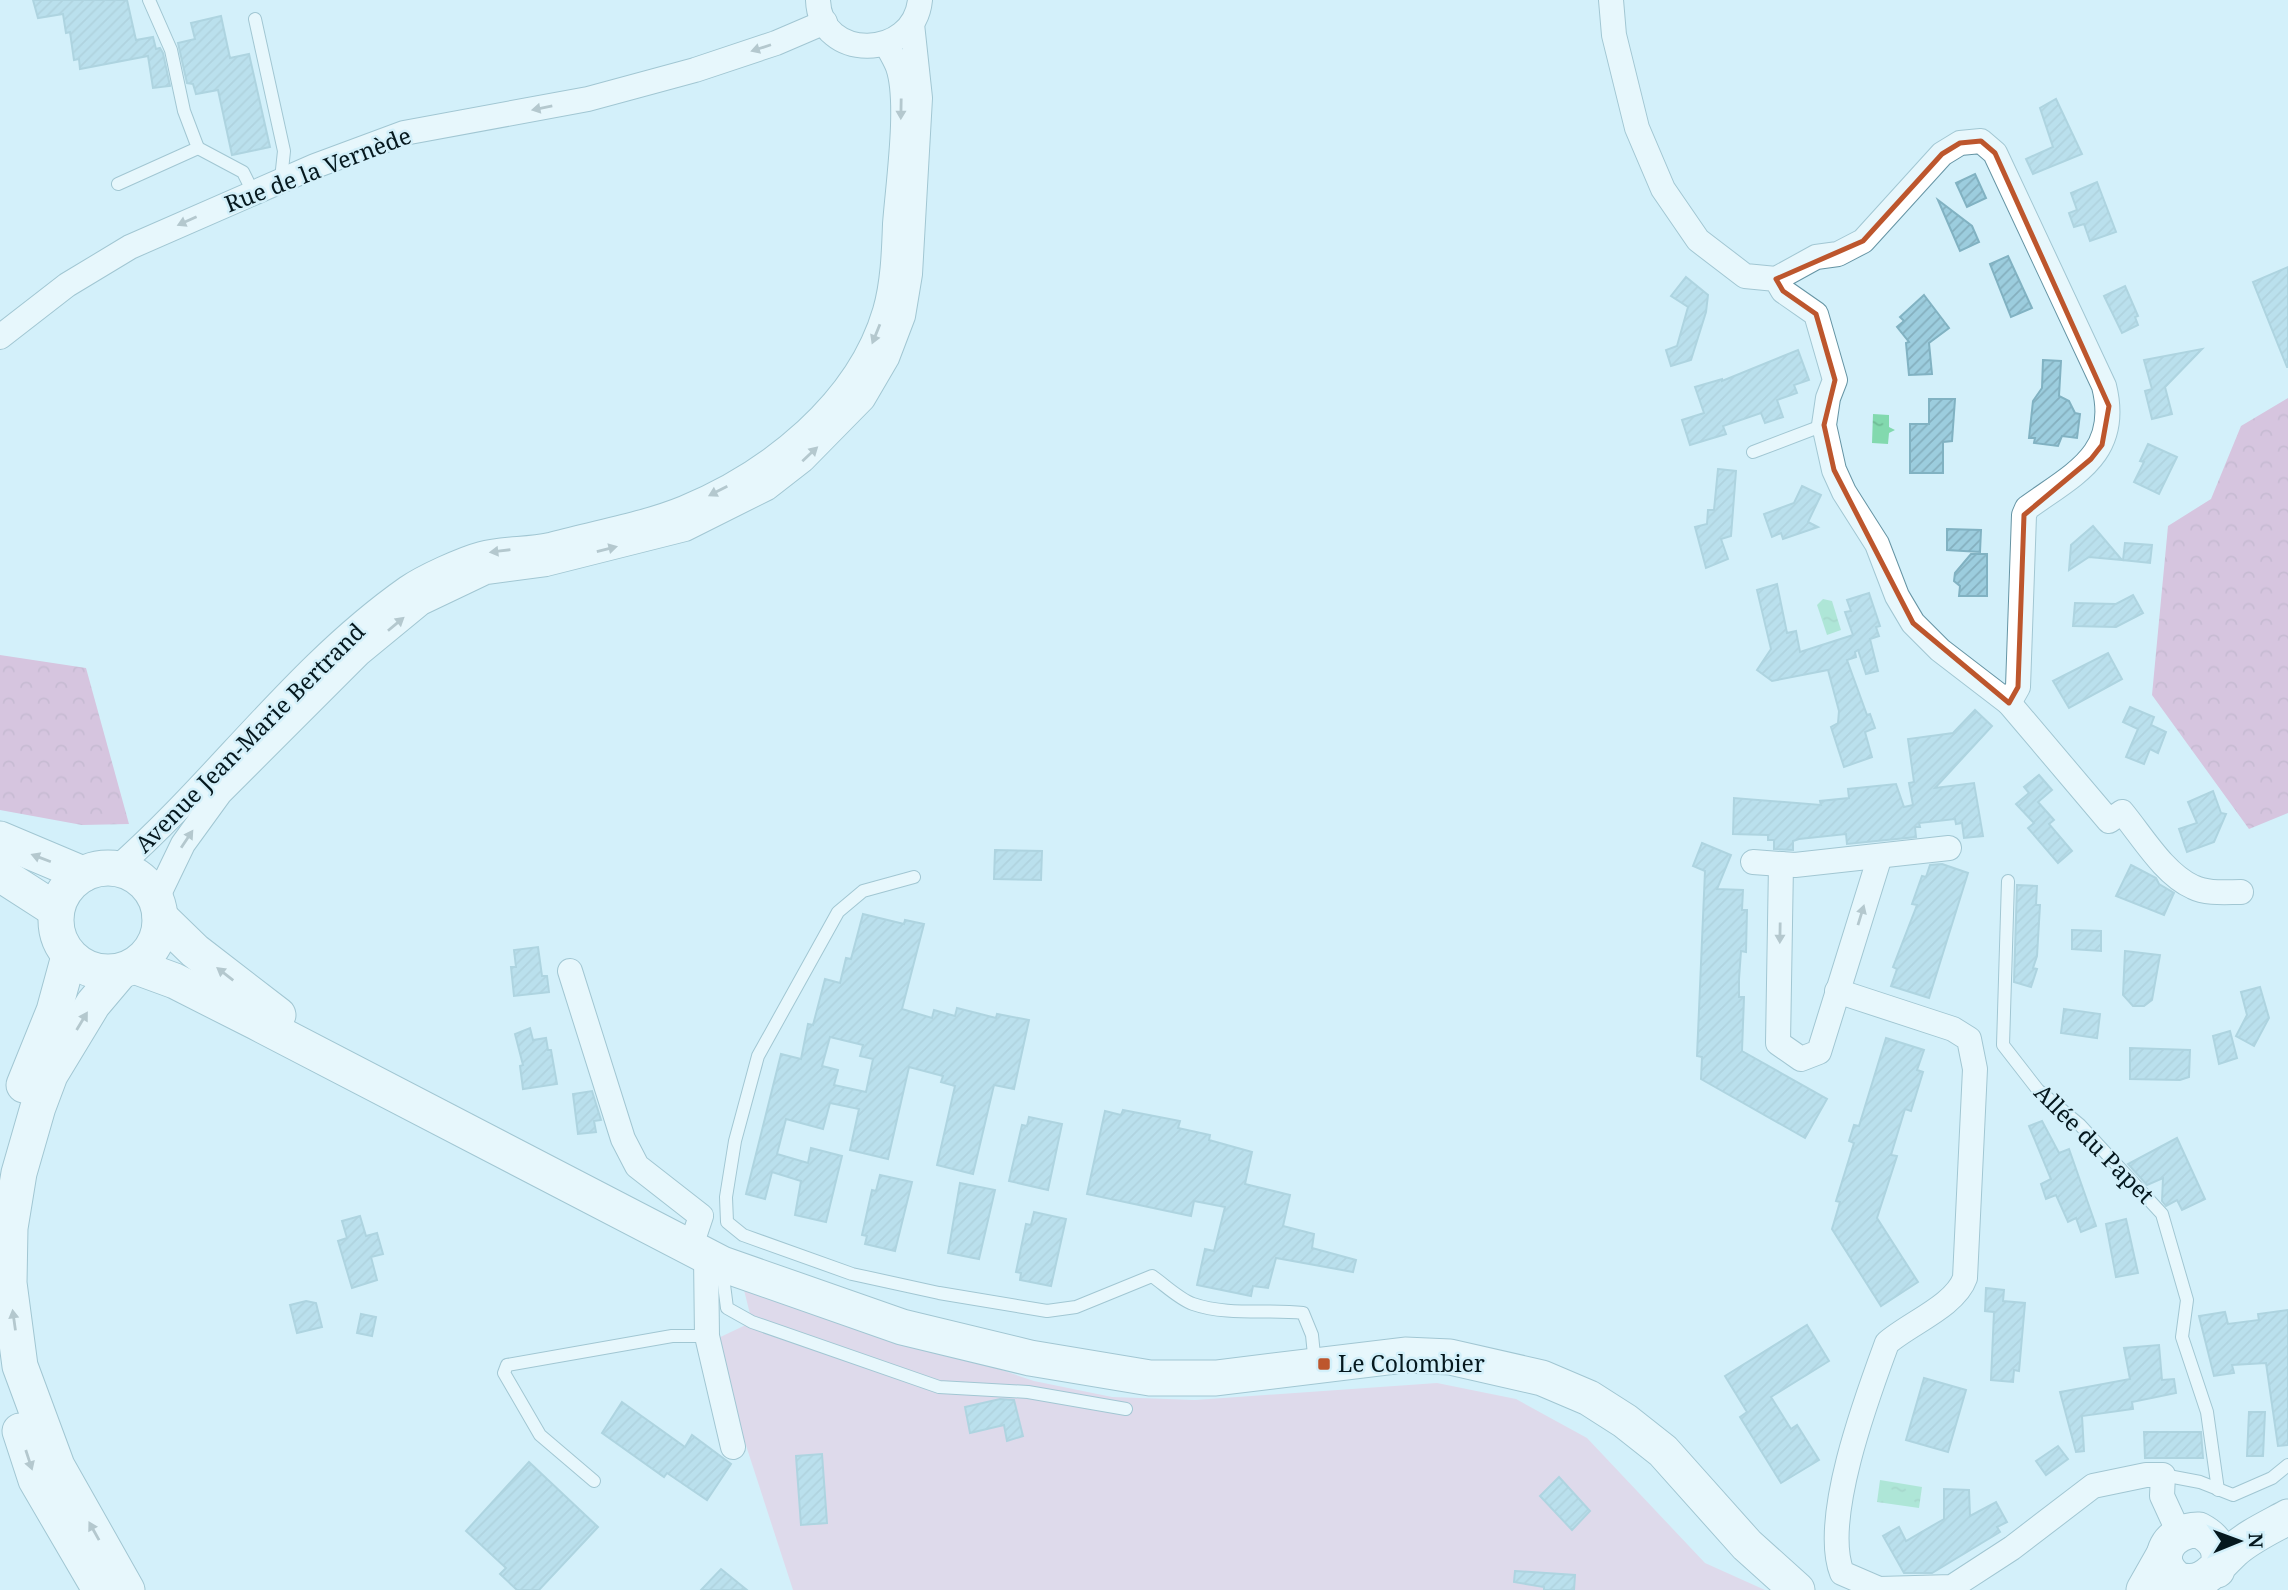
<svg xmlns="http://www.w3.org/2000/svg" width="2288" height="1590" font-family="'Noto Serif',serif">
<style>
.forest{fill:url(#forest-crowns)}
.park{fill:#ecbeda}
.water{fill:url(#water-ripples)}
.building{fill:url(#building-hatch);stroke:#81b2c2;stroke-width:2;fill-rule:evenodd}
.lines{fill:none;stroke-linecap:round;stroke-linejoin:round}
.service-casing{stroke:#6594a4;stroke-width:14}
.minor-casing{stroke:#6594a4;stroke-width:26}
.secondary-casing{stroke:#6594a4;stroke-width:37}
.service{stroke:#fff;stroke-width:12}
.minor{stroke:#fff;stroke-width:24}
.secondary{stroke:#fff;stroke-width:35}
.oneway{fill:#8e979a}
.marked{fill:none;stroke:#bd562d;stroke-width:5;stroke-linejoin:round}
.poi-dot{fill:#bd562d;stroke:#d3f0fa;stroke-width:2.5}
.labels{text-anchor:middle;stroke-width:5;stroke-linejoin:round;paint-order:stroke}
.street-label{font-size:23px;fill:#05181e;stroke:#d3f0fa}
.poi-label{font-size:23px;fill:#05181e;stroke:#d3f0fa;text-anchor:start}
</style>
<defs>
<pattern id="forest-crowns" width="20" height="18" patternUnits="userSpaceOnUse" patternTransform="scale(1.75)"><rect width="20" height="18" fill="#d990bf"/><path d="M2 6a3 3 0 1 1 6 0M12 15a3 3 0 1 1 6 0" fill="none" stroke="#b97ba4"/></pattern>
<pattern id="water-ripples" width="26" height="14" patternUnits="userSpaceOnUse" patternTransform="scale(1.75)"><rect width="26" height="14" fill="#82d9ae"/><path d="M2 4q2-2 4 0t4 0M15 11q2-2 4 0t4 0" fill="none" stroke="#6fba95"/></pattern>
<pattern id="building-hatch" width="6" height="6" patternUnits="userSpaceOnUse" patternTransform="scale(1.75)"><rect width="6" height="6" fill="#9ccdde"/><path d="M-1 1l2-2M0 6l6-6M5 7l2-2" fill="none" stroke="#85afbe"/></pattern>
</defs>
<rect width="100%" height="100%" fill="#d3f0fa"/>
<g class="forest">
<path d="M2288,398V813L2249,829L2152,695L2168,526L2211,499L2241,426Z"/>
<path d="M0,655L86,668L129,824L82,825L0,810Z"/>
</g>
<path class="park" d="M742,1282L1034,1381L1112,1397L1195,1400L1437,1383L1516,1399L1587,1438L1705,1563L1765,1590H793L712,1341L752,1322Z"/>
<g class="water">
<path d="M1873,414L1889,415V427L1895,430L1889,433L1888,444L1872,443Z"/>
<path d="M1823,599L1832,601L1841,630L1827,635L1817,605Z"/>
<path d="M1880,1480L1922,1487L1919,1508L1877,1502Z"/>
</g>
<g class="building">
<path d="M33,0H127L136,40L153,37L156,49L160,48L163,53L170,86L153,88L148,56L80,69L79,59L74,60L70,32L66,33L63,14L38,18Z"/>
<path d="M221,16L230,58L249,54L270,147L232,155L218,90L196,94L193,84L187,83L178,43L195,39L191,23Z"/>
<path d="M2056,99L2082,154L2033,174L2026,159L2053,147L2040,108Z"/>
<path d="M1975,174L1986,198L1967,207L1956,183Z"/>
<path d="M2097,182L2116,232L2090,241L2084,224L2074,227L2069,213L2077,210L2071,193Z"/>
<path d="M1938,200L1972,226L1979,242L1960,251Z"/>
<path d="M2008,256L2032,308L2011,317L1990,264Z"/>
<path d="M2288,267V367H2287L2253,282Z"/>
<path d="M1686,277L1708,295L1706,312L1691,360L1671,366L1666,350L1677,346L1688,307L1671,296Z"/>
<path d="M2125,286L2138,316L2135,317L2138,325L2122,333L2104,296Z"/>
<path d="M1924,295L1949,328L1929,343L1932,374L1909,375L1906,343L1909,342L1897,327L1904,321L1900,317Z"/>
<path d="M2202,349L2165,387L2172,414L2152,419L2145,391L2152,389L2144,360Z"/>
<path d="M1798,350L1809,380L1794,385L1797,393L1777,400L1783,417L1765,423L1761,413L1723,426L1726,434L1690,445L1682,420L1704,413L1695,387L1722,379V381Z"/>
<path d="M2043,360L2061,361L2059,396L2069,401L2075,413L2080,414L2077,438L2062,436L2058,446L2034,443L2035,438H2029L2033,401L2042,388Z"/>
<path d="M1929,399H1955L1952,441L1943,442V473H1910V424H1929Z"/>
<path d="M2148,444L2177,457L2159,494L2134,482L2144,462L2140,461Z"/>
<path d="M1718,469L1736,471L1731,536L1721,539L1728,559L1706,568L1695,527L1707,524L1708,510H1714Z"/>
<path d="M1802,486L1821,495L1808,522L1818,527L1783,539L1781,533L1772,537L1764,514L1794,503Z"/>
<path d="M2093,526L2122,560L2089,557L2069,570L2071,545Z"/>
<path d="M1947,529L1981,530L1980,552L1947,550Z"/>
<path d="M2125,543L2152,545L2150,563L2123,560Z"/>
<path d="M1971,554H1987V596H1959L1960,586L1954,581L1955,573Z"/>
<path d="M1777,584L1787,633L1796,631L1800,652L1853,635L1845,612L1851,611L1847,600L1869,593L1880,626L1876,627L1879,636L1870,639L1878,671L1866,674L1858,650L1855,652L1856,657L1847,660L1867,715L1870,714L1875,728L1865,732L1872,757L1844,767L1831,727L1838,723L1839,711L1828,670L1772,681L1757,670L1771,649L1757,590Z"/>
<path d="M2133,595L2143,613L2116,627L2073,626L2075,603L2116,604Z"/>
<path d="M2108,653L2122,679L2069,708L2053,681Z"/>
<path d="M2130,707L2154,717L2151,725L2166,732L2158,753L2150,749L2144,764L2126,757L2138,729L2123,722Z"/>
<path d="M1975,710L1992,726L1935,788L1974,783L1983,836L1964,838L1962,823L1956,824L1955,819L1919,823L1920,827H1915L1916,837L1847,844L1846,834L1799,839L1793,841V850L1774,849V840H1768V835L1733,834L1734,798L1821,805L1820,801L1849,798L1848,789L1896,784L1904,807L1913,805L1909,783L1914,782L1908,739L1953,733Z"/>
<path d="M2039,775L2052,790L2038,802L2054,820L2049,824L2072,851L2058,863L2028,828L2034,823L2016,804L2029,793L2024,787Z"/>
<path d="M2213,791L2221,813L2226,814L2214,842L2187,852L2179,829L2197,823L2188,802Z"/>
<path d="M1702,843L1731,855L1717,889L1743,890L1742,910H1747L1746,952L1741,951L1739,979V997H1744L1742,1051L1827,1099L1805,1138L1701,1079L1702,1057L1697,1056L1705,871L1693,866Z"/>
<path d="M995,850L1042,851L1041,880L994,879Z"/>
<path d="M1942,864L1968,873L1929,998L1891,986L1897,969L1893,967L1917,905L1912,904L1922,876L1926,877L1930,865Z"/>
<path d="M2131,865L2156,878L2159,884L2174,893L2164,915L2116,896Z"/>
<path d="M2017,885L2037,886L2036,905H2040L2037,956L2033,968L2037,969L2031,987L2014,982Z"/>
<path d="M863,914L904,924L905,920L924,924L902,1009L932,1018L934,1010L955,1016L957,1008L996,1018L997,1014L1029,1020L1014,1089L994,1085L973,1174L937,1165L955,1086L941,1082L943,1076L909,1067L888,1159L850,1150L859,1109L830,1103L823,1129L786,1119L777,1154L808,1163L811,1148L842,1156L826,1222L795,1215L801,1181L772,1172L765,1199L746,1194L781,1054L801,1059L808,1024L813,1025L825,979L840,983L846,958L851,959ZM830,1037L863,1045L860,1056L873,1059L866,1092L834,1085L838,1070L822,1066Z"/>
<path d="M2072,930L2101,931V951L2072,949Z"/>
<path d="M538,947L542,976H547L549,992L514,996L511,967H516L514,950Z"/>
<path d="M2125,951L2160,955L2152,1000L2144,1006H2133L2123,995Z"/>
<path d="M2260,987L2269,1018L2254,1046L2236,1036L2247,1015L2241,992Z"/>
<path d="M2064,1009L2100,1014L2097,1038L2061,1033Z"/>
<path d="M530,1028L533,1040L546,1038L548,1050H551L557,1084L523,1089L520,1066L523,1065L515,1034Z"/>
<path d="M2230,1031L2237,1058L2219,1064L2213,1036Z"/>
<path d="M1886,1038L1924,1050L1917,1070L1923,1072L1911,1111L1905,1109L1891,1155L1897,1156L1877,1218L1918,1282L1881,1306L1832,1229L1840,1202L1836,1201L1854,1143L1849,1141L1854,1125L1859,1126Z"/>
<path d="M2130,1048L2190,1050L2189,1077L2180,1080L2130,1079Z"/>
<path d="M592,1091L601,1120L594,1121L596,1132L578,1134L573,1094Z"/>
<path d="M1123,1110L1180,1121L1178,1128L1210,1135L1209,1140L1252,1152L1245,1184L1290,1195L1283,1226L1314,1234L1312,1248L1356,1260L1353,1272L1276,1258L1268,1288L1253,1286L1251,1296L1197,1285L1205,1249L1214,1251L1225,1207L1194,1201L1191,1216L1087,1194L1105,1111L1121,1115Z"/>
<path d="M1029,1117L1062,1124L1048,1190L1009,1181L1022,1125L1027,1126Z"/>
<path d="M2042,1121L2059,1153L2069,1149L2096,1226L2081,1232L2076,1218L2068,1222L2056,1195L2046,1199L2041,1184L2051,1179L2029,1126Z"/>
<path d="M2177,1138L2205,1199L2182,1210L2177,1200L2166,1206L2162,1201L2163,1178L2147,1185L2128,1164Z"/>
<path d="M880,1175L912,1182L895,1251L865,1244L867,1236L862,1235L872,1190L876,1191Z"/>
<path d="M960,1183L995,1190L979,1259L948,1253Z"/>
<path d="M1034,1212L1066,1219L1051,1286L1020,1280L1021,1273L1016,1272L1026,1224L1031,1225Z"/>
<path d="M360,1216L366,1236L377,1233L383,1254L371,1257L377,1280L352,1288L338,1241L347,1238L342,1221Z"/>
<path d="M2126,1219L2138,1273L2116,1277L2106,1224Z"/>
<path d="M1986,1288L2004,1290L2003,1301L2025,1303L2019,1371L2014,1370L2013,1382L1991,1380L1994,1312L1985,1311Z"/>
<path d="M306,1301L316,1303L322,1327L297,1333L290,1305Z"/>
<path d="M2288,1310V1445L2278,1446L2266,1363L2232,1365L2234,1373L2214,1376L2199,1316L2225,1312L2228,1324L2259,1320L2258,1314Z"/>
<path d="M361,1314L376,1317L372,1336L357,1333Z"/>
<path d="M1807,1325L1829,1361L1771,1397L1791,1429L1797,1425L1819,1460L1781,1483L1740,1417L1747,1412L1725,1376Z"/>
<path d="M2159,1345L2162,1380L2174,1379L2176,1393L2132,1402L2133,1409L2082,1416L2084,1451L2076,1452L2060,1392L2130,1379L2124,1348Z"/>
<path d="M1924,1378L1966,1390L1948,1452L1906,1440Z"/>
<path d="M1000,1399L1014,1400L1023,1436L1007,1441L1004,1425L970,1433L965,1407Z"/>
<path d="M622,1402L685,1447L692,1435L731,1464L707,1500L667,1473L664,1477L602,1433Z"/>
<path d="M2249,1412H2265L2263,1456H2247Z"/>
<path d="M2144,1432H2201L2203,1458H2145Z"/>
<path d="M2058,1446L2068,1459L2046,1475L2036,1461Z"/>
<path d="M822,1454L827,1523L801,1525L796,1456Z"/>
<path d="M529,1462L598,1527L539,1590H517L500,1574L506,1568L466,1531Z"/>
<path d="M1559,1477L1590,1511L1572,1530L1540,1496Z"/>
<path d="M1944,1489L1969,1490L1970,1516L1996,1502L2007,1522L1997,1527L2000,1532L1932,1573H1904L1883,1536L1899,1527L1906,1541L1944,1519Z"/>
<path d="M721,1569L747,1590H701Z"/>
<path d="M1515,1571L1575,1575L1574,1590H1544V1587L1514,1582Z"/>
</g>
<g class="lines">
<g class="service-casing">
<g id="service">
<path d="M255,19L284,151L281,179"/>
<path d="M198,148L243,172L253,192"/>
<path d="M118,184L198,148L184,111L171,50L149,0"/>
<path d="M1753,452L1824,425"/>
<path d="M914,877L863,891L838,912L758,1056L735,1141L726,1197L727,1222L743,1235L852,1274L939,1293L1047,1311L1076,1307L1152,1276C1165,1285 1179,1299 1193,1304C1228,1316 1267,1309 1303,1313L1312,1335L1315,1365"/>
<path d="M2008,881L2003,1045L2038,1090L2080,1125L2162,1214L2187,1300L2182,1337L2207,1412L2218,1490"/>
<path d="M722,1269L727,1308L752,1322L939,1387L1028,1392L1126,1409"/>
<path d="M2163,1475L2200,1482L2233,1495L2272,1478L2288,1465"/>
<path d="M594,1481L540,1435L504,1373L507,1365L672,1336H707"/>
</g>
</g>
<g class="minor-casing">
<g id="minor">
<path d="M818,0C820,62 914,60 920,0"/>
<path d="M1611,0L1614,35L1637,128L1663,189L1698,240L1745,276L1776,279L1816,257L1838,254L1863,241L1942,154L1960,143L1981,141L1995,153L2104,386C2121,454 2074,474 2027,508L2024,515L2018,687L2009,703L1940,650L1913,623L1897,596L1877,544L1844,492L1834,470L1824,425L1828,398L1835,380L1816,314L1783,291L1776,279"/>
<path d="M0,337L67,285L130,247L315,166L404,133L588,99L695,70L776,43L825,22"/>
<path d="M2009,703L2109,821L2122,812C2142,836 2164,874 2193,887C2207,894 2226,892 2241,892"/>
<path d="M1753,862L1795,865L1949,848"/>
<path d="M1781,864L1778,1043L1801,1059L1819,1052L1880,856"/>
<path d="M117,868C217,780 296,666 407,588C423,577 462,559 481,554C503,548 528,550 550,545C591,534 645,524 684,508C769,473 858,403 885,311C893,283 894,253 895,224C898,184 910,102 898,67C895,59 890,51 886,44"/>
<path d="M156,900L183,844L220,793L359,654L421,603L486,572L546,564L685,529L767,488L803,460L863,399L887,358L903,316L910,274L920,98L912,24"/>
<path d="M570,971L623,1139L637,1166L701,1216L690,1249"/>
<path d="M1837,991L1953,1029L1969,1039L1975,1069L1965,1278C1955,1306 1910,1323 1887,1343C1867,1397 1821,1520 1842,1573L1879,1589L1952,1587L2012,1548L2093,1486L2146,1475H2163L2162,1496L2179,1533"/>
<path d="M706,1257L707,1336L733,1447"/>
</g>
</g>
<g class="secondary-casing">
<g id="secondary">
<path d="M0,839L83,874"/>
<circle cx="108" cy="920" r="52"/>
<path d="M0,874L56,910"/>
<path d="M160,917L195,951L278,1015"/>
<path d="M134,966L175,981L256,1022L722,1264L902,1327L1030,1358L1150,1378H1216L1405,1355L1450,1357L1542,1378L1589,1398L1625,1421L1663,1451L1747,1545L1797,1590"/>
<path d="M120,972L93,1004L50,1075L38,1107L19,1173L10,1228L9,1283L20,1366L57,1466L127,1590"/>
<path d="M24,1085L54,1011L69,956"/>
<path d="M20,1431L36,1480L95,1581"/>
<path d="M2217,1570C2223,1550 2216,1539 2199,1530C2170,1529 2150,1559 2177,1579C2203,1590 2217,1565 2233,1551C2248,1537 2270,1527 2288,1517"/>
<path d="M2144,1590L2165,1553"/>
</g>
</g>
<use href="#service" class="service"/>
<use href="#minor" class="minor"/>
<use href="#secondary" class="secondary"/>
</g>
<defs><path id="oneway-solid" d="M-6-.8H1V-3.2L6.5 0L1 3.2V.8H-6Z" transform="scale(1.75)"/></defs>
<g class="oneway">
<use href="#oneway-solid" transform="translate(761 48) rotate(162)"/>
<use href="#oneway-solid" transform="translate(542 108) rotate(169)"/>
<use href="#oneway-solid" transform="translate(901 109) rotate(91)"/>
<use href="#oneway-solid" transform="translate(187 221) rotate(156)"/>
<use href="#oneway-solid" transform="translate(876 334) rotate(112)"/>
<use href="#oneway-solid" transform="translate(810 454) rotate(-43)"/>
<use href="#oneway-solid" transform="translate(718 491) rotate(153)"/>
<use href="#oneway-solid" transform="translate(607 549) rotate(-14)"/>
<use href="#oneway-solid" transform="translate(500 551) rotate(173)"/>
<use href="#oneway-solid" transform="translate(396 624) rotate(-40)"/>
<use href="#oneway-solid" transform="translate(187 839) rotate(-56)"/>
<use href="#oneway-solid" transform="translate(41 858) rotate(-159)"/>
<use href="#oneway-solid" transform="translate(1861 915) rotate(-73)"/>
<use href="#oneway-solid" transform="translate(1780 933) rotate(91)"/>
<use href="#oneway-solid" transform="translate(225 974) rotate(-142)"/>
<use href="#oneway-solid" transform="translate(82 1021) rotate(-59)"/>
<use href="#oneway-solid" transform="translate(14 1320) rotate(-98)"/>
<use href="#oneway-solid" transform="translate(29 1460) rotate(72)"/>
<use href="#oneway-solid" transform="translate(94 1531) rotate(-119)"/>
</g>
<path d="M0 0H2288V1590H0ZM1981,141L1995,153L2109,406L2102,445L2091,459L2024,515L2018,687L2009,703L1913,623L1834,470L1824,425L1835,380L1816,314L1783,291L1776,279L1863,241L1942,154L1960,143Z" fill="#d3f0fa" fill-opacity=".55" fill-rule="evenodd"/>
<path class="marked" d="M1981,141L1995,153L2109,406L2102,445L2091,459L2024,515L2018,687L2009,703L1913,623L1834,470L1824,425L1835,380L1816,314L1783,291L1776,279L1863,241L1942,154L1960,143Z"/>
<rect class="poi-dot" x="1317" y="1357" width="14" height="14" rx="3.5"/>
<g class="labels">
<g class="street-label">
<text transform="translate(318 170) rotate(-21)" y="8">Rue de la Vernède</text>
<text transform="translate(250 738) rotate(-45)" y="8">Avenue Jean-Marie Bertrand</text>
<text transform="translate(2094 1144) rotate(45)" y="8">Allée du Papet</text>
</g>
<g class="poi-label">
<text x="1338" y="1372">Le Colombier</text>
</g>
</g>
<g transform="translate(2239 1541) rotate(89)" stroke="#d3f0fa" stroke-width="5" paint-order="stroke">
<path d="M0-5L12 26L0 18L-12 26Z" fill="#05181e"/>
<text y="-10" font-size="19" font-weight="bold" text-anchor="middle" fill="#05181e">N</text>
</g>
</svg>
